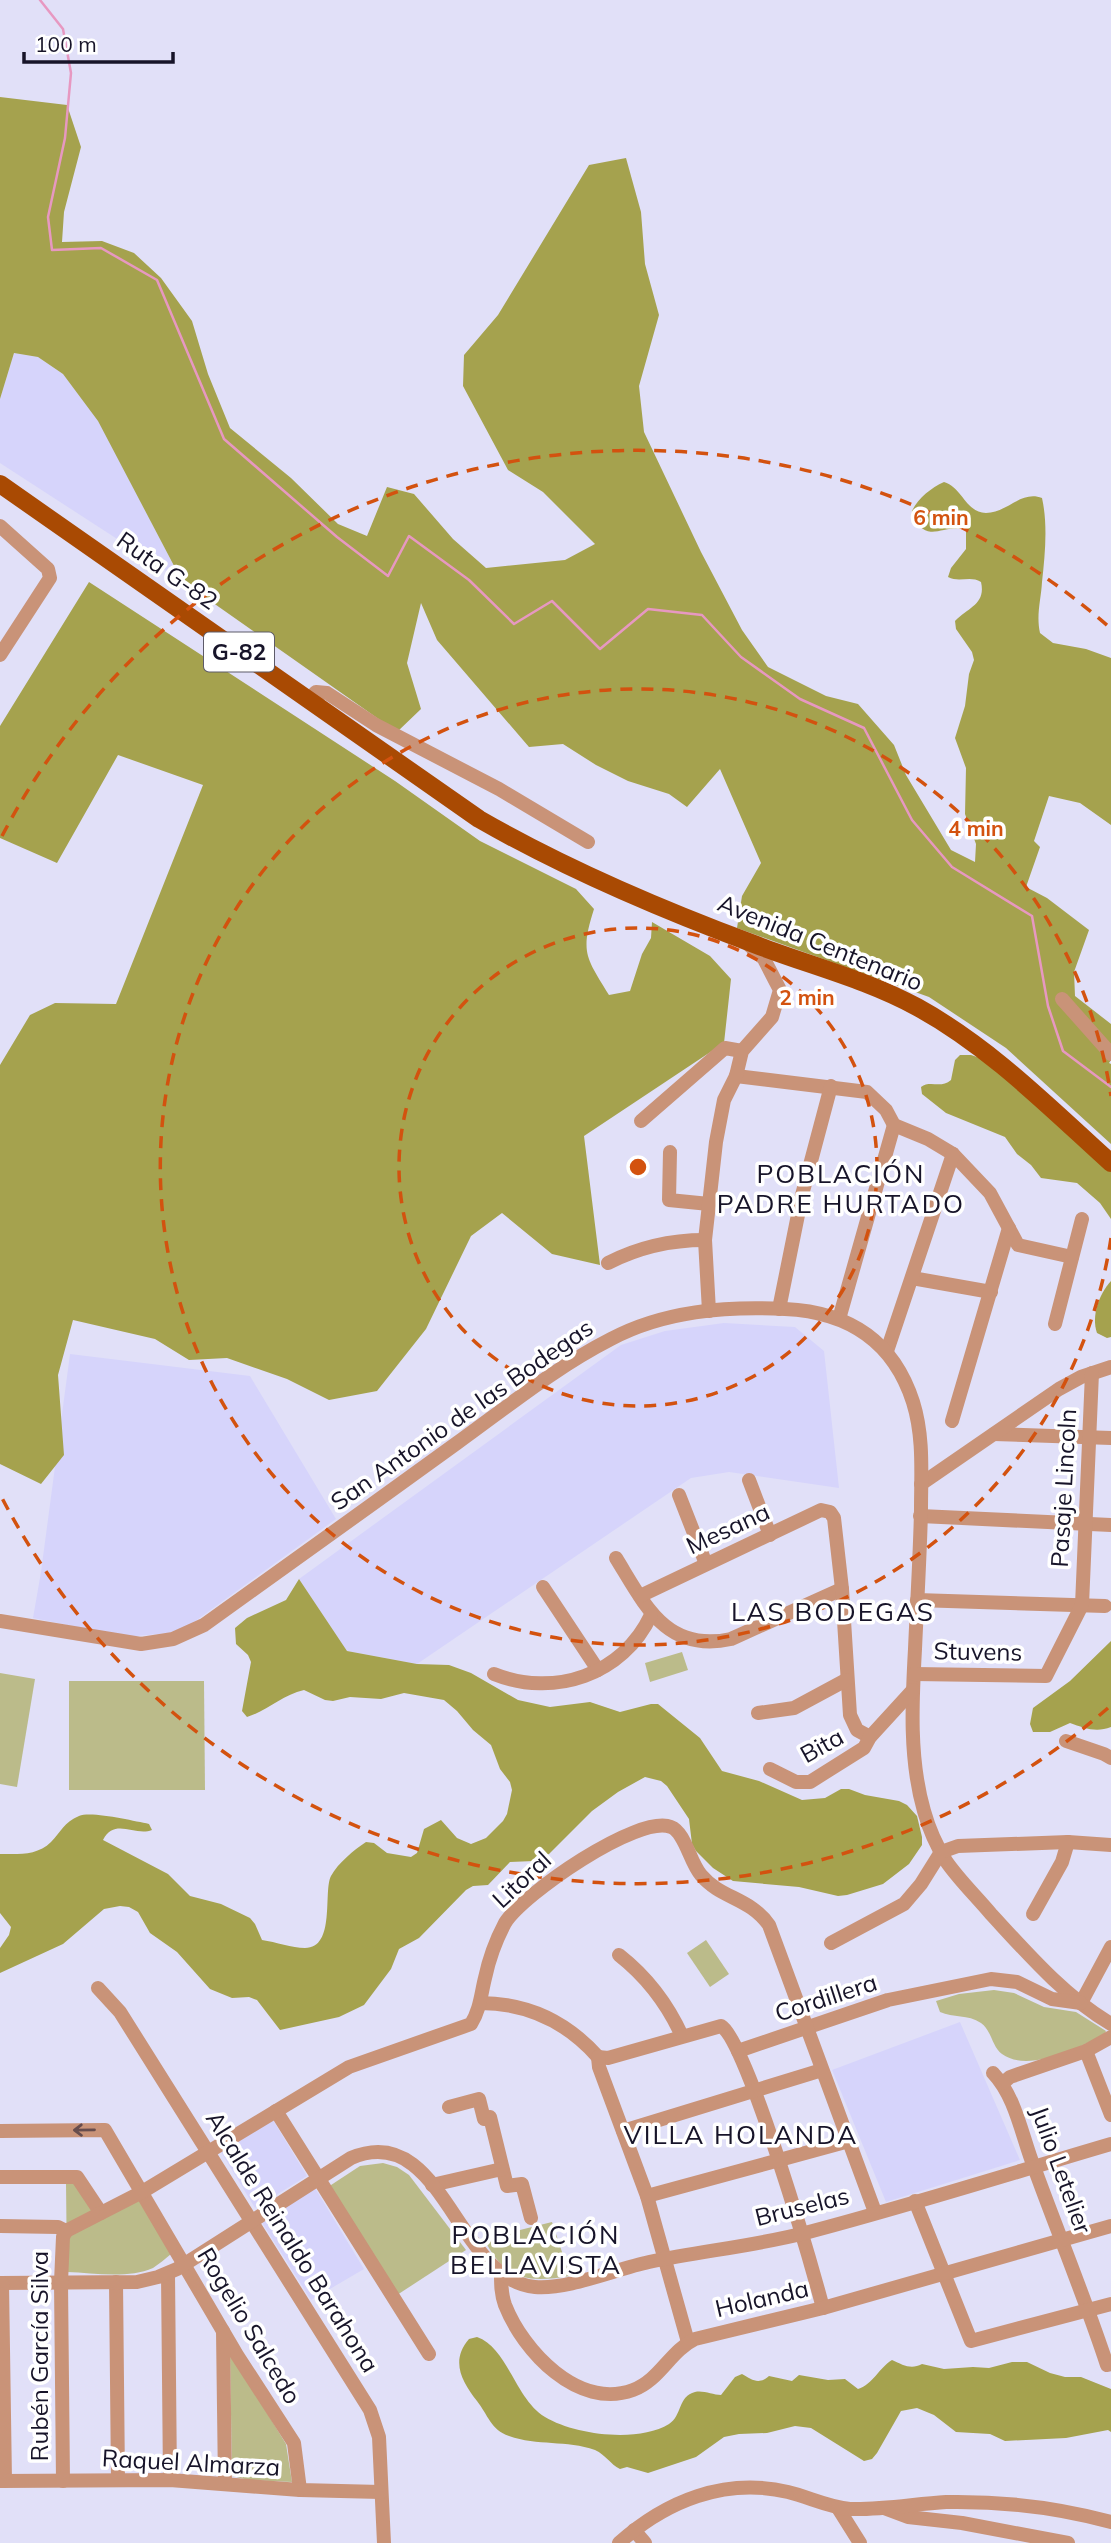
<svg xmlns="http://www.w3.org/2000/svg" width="1111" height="2543" font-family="Mulish,sans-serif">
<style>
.built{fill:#d6d4fb}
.green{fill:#bbbb8a}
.forest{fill:#a5a24e}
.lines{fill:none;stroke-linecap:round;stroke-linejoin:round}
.stream{stroke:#e798c1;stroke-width:2.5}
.minor{stroke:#c99378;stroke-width:14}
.major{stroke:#a94a03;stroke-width:18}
.oneway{stroke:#674d4d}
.ring{fill:none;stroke:#d3520f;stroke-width:3.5;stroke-dasharray:12 9}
.labels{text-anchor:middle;stroke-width:7;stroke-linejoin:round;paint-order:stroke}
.shield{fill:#fff;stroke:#5d5a69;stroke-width:2}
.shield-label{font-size:23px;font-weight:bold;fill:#171429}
.street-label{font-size:24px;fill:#171429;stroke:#fff}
.neighbourhood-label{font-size:26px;letter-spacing:2px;fill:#171429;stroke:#fff}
.centre{fill:#d3520f;stroke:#fff;stroke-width:3.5}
.ring-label{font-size:21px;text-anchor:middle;font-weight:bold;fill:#d3520f;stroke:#fff;stroke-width:7;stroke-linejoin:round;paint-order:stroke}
</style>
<rect width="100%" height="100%" fill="#e1e0f8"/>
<g class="built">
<path d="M14,353L38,357L63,374L98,420L182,581L0,463V399Z"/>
<path d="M724,1323L795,1327L824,1351L839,1488L729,1472L691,1478L417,1664L347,1651L299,1579L621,1345L665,1331Z"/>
<path d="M70,1354L250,1376L336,1519L190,1625L169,1633L125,1637L33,1618L41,1572Z"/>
<path d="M960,2022L1020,2160L886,2202L832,2070Z"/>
<path d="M273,2120L307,2176L255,2208L221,2152Z"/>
<path d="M315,2188L364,2269L311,2300L261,2221Z"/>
</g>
<g class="green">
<path d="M682,1652L688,1670L650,1682L645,1663Z"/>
<path d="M0,1673L35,1679L17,1787L0,1784Z"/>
<path d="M69,1681H204L205,1790H69Z"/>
<path d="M706,1940L729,1974L710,1987L687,1953Z"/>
<path d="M994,1990L1014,1993L1044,2007L1076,2012L1106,2031L1104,2035C1078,2048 1028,2073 1002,2054C992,2047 992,2031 981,2023C968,2014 953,2018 940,2012L936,2001L959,1994Z"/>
<path d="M383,2163L397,2167L409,2175L466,2250L397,2295L328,2187L360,2166Z"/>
<path d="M66,2183H76L99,2219L140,2197L171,2254C165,2259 159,2264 153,2268C128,2279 94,2273 67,2272Z"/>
<path d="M552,2222L570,2276C526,2283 505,2280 484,2239Z"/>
<path d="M230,2352L286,2444L292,2482L249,2480L232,2476Z"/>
</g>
<g class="forest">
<path d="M0,97L67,105L81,147L64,212L62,242L102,241L134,253L161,278L192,321L208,374L230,428L291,478L338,524L367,536L387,487L414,494L453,539L486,568L565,560L595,544L543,492L508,470L463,386L464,355L498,315L589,165L626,158L641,212L645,264L659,315L639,386L644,432L701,552L742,630L768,667L826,696L858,704L894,745L906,775L951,850L975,862L976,844L965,814L966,768L955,738L965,706L969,674L974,660L972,652L956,629L955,621C969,607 986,604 981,582C970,575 960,583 948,577L951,568L966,549V529C940,524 925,547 912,511C918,498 931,488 944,482C963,488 965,512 986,513C1007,513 1021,490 1042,498C1048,525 1045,555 1042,582C1041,600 1036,615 1040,633L1053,643L1086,649L1111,658V825L1080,803L1049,796L1034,841L1040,847L1026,887L1047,898L1089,930L1074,972L1075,996L1111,1024V1060L1109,1063L1111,1064V1144L1006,1048L929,997L737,928L742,896L761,863L720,769L687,807L669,794L628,781L596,765L563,744L529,747L437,640L421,603L407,663L421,709L397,732L182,581L98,421L63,374L38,357L14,353L0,399Z"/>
<path d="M89,582L395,781L480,841L576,889L594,909C580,953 586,957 609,995L630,991L642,954L651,938L652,922L710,956L731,979L724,1043L584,1136L600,1265L552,1254L502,1213L471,1236L426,1329L377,1391L329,1400L287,1379L227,1358L189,1360L155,1339L73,1320L58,1375L64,1455L41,1484L0,1464V1065L30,1015L55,1003L116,1004L203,785L118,755L57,863L0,838V726Z"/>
<path d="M960,1055H971L983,1059L1082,1143L1111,1172V1219L1100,1203L1077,1183L1041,1178L1031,1165L1017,1154L1005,1137L946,1113L922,1094L921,1087C930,1080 941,1089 951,1080L955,1060Z"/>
<path d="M1111,1281V1337L1107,1338L1097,1333C1091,1316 1099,1294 1111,1281Z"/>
<path d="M299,1579L347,1651L417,1664L449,1665L471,1673L518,1700L550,1707L590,1702L620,1712L651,1704H658L700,1738L722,1771L759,1781L802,1800L825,1798L841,1789H849L865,1795L899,1801L907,1805L917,1816L922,1837V1845L909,1864L883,1884L847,1895L838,1896L799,1887L733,1881L713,1868L696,1851L692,1844L689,1819L667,1786L661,1781L645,1777L618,1792L592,1811L549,1854L534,1861L510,1862L488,1885L473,1886L466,1890L419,1938L399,1949L391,1969L364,2005L339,2017L280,2030L257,2000L249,1997L232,1998L210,1989L177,1952L150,1933L138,1912L129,1907L120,1906L104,1909L63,1944L0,1973V1948L9,1935L11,1927L0,1913V1854C18,1854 37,1856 51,1842C61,1832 64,1822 79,1816C92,1811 133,1821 149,1824L152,1830C135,1837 115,1817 103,1840L168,1874L190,1896L221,1904L250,1918L255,1924L262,1940C276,1942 292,1948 305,1948C336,1948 323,1891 331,1876C338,1863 354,1850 366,1842L374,1843L387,1853L411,1857L417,1853L424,1829L441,1820L457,1838L471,1844L486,1838L503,1821L507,1814L512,1790L510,1782L500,1769L491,1745L473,1730L457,1711L444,1700L404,1693L381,1699L350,1697L333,1701L325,1700L304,1690C282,1695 267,1711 247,1717L242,1711L251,1662L248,1655L236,1644L235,1628L247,1618L286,1600Z"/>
<path d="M1111,1641V1727C1096,1733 1084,1728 1070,1723L1050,1732H1033L1030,1724L1033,1708L1070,1681Z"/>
<path d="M477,2337C508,2348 515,2399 545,2417C575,2435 638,2443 669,2424C682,2416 678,2396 695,2392C703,2390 713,2395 721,2395L735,2377L742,2374C752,2380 759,2385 769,2376L792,2381L799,2375L828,2380L845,2379L858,2389C873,2384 879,2368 892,2360C903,2365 911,2370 922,2364L944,2369L973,2367L989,2368L1012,2362H1027L1050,2373L1065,2377H1081L1111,2389V2432L1108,2430L1066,2438L1005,2441L990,2434L956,2432L934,2415L917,2408L901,2411L877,2453L872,2459L864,2461L811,2428L795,2426L767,2433L739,2434L724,2437L696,2457L648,2473L627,2467L620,2469C610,2464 606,2455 595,2450C567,2440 537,2446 509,2436C491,2430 488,2415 477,2401C462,2382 450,2361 469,2339Z"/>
</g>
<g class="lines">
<path class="stream" d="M40,0L63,29L71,73L65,138L48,217L52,250L101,248L157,280L224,439L337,537L388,576L409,536L469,580L514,624L552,601L600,649L648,609L702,615L741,657L800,699L864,728L912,820L952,867L1032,916L1048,1006L1063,1051L1111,1087"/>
<g class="minor">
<path d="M0,526L48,569L50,578L0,655"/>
<path d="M308,700L316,692L327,693L376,725L499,789L588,842"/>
<path d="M1062,999L1111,1054"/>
<path d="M736,1076L867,1092L886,1110L894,1125L928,1139L953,1154L990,1193L1018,1245L1072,1257"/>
<path d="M641,1121L725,1048L742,1051"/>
<path d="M670,1152L669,1200L709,1204"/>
<path d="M608,1263C639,1247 670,1240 705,1240"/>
<path d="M912,1278L991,1292"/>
<path d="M779,1309L802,1195L831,1086"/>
<path d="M709,1311L705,1240L716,1142L724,1100L736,1076L742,1051L772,1017L780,990L764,959L749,945"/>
<path d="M839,1319L894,1125"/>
<path d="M1055,1324L1082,1219"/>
<path d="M887,1351L953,1154"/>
<path d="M952,1421L1009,1228"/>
<path d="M994,1434L1111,1438"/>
<path d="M749,1480L770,1535"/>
<path d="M921,1484L1059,1389L1081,1377L1111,1367"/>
<path d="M679,1495L706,1564"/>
<path d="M920,1516L1111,1525"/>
<path d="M616,1558C645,1605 666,1653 731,1639L842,1589"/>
<path d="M543,1587L598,1670"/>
<path d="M640,1596L821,1510L830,1512L834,1518L842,1589L850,1715L857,1730L870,1737"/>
<path d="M917,1600L1105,1606"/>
<path d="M0,1621L141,1644L173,1639L204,1625C289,1564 373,1504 457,1443C507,1407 556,1367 611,1339C664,1311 725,1306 785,1309C848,1312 893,1340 913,1402C924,1437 921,1473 921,1510C920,1556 917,1603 915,1649C912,1702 909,1759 924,1811C929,1829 936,1845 946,1861C959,1880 976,1896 991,1914C1027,1953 1065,1997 1111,2024"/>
<path d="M494,1674C554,1698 623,1675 651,1615"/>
<path d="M914,1674L1046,1676L1082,1605L1092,1373"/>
<path d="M758,1713L794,1708L846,1680"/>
<path d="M1066,1741L1104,1754L1111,1758"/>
<path d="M770,1769L796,1782H810L864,1748L870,1737L913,1690"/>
<path d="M1033,1914L1062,1862L1068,1842"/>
<path d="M831,1943L904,1904L921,1884L941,1852L958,1846L1068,1842L1111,1845"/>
<path d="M619,1955C647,1977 667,2003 682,2036"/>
<path d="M98,1988L120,2012L370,2410L379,2437L384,2543"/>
<path d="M480,2003C528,2003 567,2022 598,2057"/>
<path d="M1081,2003L1111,1947"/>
<path d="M738,2051L888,2000L991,1979L1017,1982L1052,1999L1081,2003"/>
<path d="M1086,2051L1111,2115"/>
<path d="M598,2057L608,2058L721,2026C747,2040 812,2267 823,2308"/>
<path d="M598,2057L599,2067L647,2196L688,2342"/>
<path d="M993,2073C1016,2097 1022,2137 1034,2167C1058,2233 1085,2298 1107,2365L1111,2364"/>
<path d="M1003,2083L1010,2077L1086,2051L1111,2037"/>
<path d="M449,2107L479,2099L484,2119L490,2117L507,2186L522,2184L531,2218"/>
<path d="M276,2111L429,2354"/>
<path d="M0,2131L105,2130L237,2355L294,2443L300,2490"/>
<path d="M623,2131L822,2070"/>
<path d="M0,2177H77L101,2213"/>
<path d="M432,2185L502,2169"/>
<path d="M647,2196L849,2141"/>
<path d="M915,2201L971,2341L1111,2304"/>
<path d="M0,2226L58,2227L66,2231"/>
<path d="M66,2231L142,2192L349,2067L471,2024C480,2010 481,1994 485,1978C489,1959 496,1940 505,1923C523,1894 638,1814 671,1827C685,1832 690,1863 701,1875C721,1899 749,1897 769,1925L875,2212"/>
<path d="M501,2273C501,2284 501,2294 505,2305C523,2351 578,2410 633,2390C660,2380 670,2351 695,2339L823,2308L1111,2226"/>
<path d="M168,2274L170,2480"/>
<path d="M116,2282L118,2480"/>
<path d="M0,2283L137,2282L158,2277L177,2269L351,2158C443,2119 456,2280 535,2287C567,2290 616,2269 649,2262C701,2251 754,2246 805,2233C908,2206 1009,2174 1111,2144"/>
<path d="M2,2283L5,2481"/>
<path d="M223,2331L225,2484"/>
<path d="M0,2481L170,2480L300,2490L381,2492"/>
<path d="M63,2481L61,2282L63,2237L66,2231"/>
<path d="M838,2508L860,2543"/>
<path d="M884,2508L908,2517L962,2523L1068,2543"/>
<path d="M634,2530L645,2543"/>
<path d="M619,2543C666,2501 725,2477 788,2492C809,2497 828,2507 850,2509C882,2510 914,2504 946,2502C1003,2501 1056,2507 1111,2522"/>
</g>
<path class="major" d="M0,484L479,819C566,869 660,909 754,944C808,965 866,979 917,1007C990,1047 1049,1107 1111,1163"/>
</g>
<defs><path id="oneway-shaft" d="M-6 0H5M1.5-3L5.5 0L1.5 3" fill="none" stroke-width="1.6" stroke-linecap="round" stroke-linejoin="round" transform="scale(1.75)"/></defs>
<use class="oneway" href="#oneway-shaft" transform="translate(84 2130) rotate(179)"/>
<g class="ring">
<circle cx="638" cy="1167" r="239"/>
<path d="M1111 1238A478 478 0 1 1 1111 1096"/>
<path d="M1108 1708A717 717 0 0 1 2 1498M2 836A717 717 0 0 1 1108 626"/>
</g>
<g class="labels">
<rect class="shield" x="204" y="632.5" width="70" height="39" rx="5"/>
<g class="shield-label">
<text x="239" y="660">G-82</text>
</g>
<g class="street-label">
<text transform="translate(167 571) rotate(35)" y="8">Ruta G-82</text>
<text transform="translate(820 943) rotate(22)" y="8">Avenida Centenario</text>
<text transform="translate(462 1415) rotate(-35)" y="8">San Antonio de las Bodegas</text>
<text transform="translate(1064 1488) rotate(-87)" y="8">Pasaje Lincoln</text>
<text transform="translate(728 1529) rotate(-25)" y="8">Mesana</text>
<text transform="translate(978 1652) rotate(1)" y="8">Stuvens</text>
<text transform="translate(822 1746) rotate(-29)" y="8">Bita</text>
<text transform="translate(522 1880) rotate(-43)" y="8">Litoral</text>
<text transform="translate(826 1998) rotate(-18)" y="8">Cordillera</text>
<text transform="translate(1061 2170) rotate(70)" y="8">Julio Letelier</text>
<text transform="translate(802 2207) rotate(-14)" y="8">Bruselas</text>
<text transform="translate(292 2242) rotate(58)" y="8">Alcalde Reinaldo Barahona</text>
<text transform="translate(762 2299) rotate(-13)" y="8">Holanda</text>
<text transform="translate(249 2326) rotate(59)" y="8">Rogelio Salcedo</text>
<text transform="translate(40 2356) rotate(-90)" y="8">Rubén García Silva</text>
<text transform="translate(191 2463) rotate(3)" y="8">Raquel Almarza</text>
</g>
<g class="neighbourhood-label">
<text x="841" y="1183">POBLACIÓN<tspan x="841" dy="30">PADRE HURTADO</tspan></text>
<text x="833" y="1621">LAS BODEGAS</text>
<text x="741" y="2144">VILLA HOLANDA</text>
<text x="536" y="2244">POBLACIÓN<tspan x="536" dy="30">BELLAVISTA</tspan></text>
</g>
</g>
<circle cx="638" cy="1167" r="10" class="centre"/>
<g class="ring-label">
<text x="941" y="525">6 min</text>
<text x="976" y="836">4 min</text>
<text x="807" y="1005">2 min</text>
</g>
<path d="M24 52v10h149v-10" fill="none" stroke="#171429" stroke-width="3.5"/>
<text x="35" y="52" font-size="21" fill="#171429" stroke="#ffffff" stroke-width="5" paint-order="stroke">100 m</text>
</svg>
